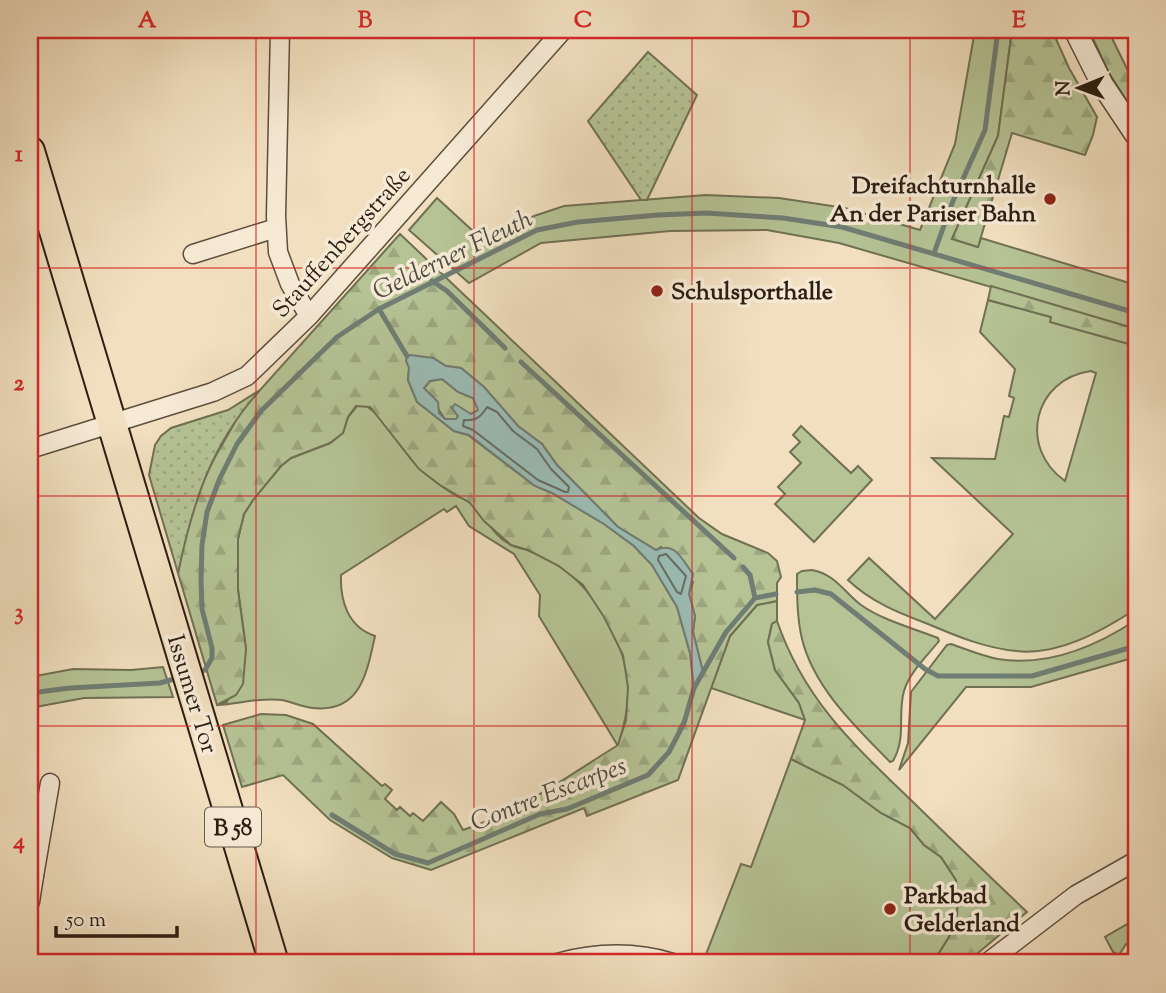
<svg xmlns="http://www.w3.org/2000/svg" width="1166" height="993" font-family="'Sorts Mill Goudy',serif">
<style>
.grass{fill:#b5c395;stroke:#707054;stroke-width:2;fill-rule:evenodd}
.forest{fill:url(#forest-firs);stroke:#707054;stroke-width:2;fill-rule:evenodd}
.garden{fill:url(#garden-dots);stroke:#707054;stroke-width:2}
.water{fill:#9bbcb4;stroke:#6f7d74;stroke-width:2;fill-rule:evenodd}
.lines{fill:none;stroke-linecap:round;stroke-linejoin:round}
.shore{stroke:#646d64;stroke-width:2}
.stream{stroke:#6f7d74;stroke-width:5}
.minor-casing{stroke:#5d4e3e;stroke-width:21}
.tertiary-casing{stroke:#5d4e3e;stroke-width:24}
.primary-casing{stroke:#2c1e13;stroke-width:32}
.minor{stroke:#f6ead5;stroke-width:18}
.tertiary{stroke:#f6ead5;stroke-width:21}
.primary{stroke:#f1dfbf;stroke-width:28}
.grid{fill:none;stroke:#d62828;stroke-width:2;stroke-opacity:0.55}
.poi-dot{fill:#8f2418;stroke:#f6ead5;stroke-width:2.5}
.labels{text-anchor:middle;stroke-width:7;stroke-linejoin:round;paint-order:stroke}
.shield{fill:#f6ead5;stroke:#695b4d;stroke-width:2}
.shield-label{font-size:23px;font-weight:bold;fill:#2c1e13}
.poi-label{font-size:24px;font-weight:bold;fill:#2c1e13;stroke:#f6ead5;text-anchor:start}
.street-label{font-size:24px;fill:#2c1e13;stroke:#f6ead5}
.water-label{font-size:26px;font-style:italic;fill:#4d4d43;stroke:#f6ead5}
.neatline{fill:none;stroke:#d62828;stroke-width:2.5}
.grid-label{font-size:23px;text-anchor:middle;font-weight:bold;fill:#d62828}
</style>
<defs>
<pattern id="forest-firs" width="22" height="20" patternUnits="userSpaceOnUse" patternTransform="scale(1.75)"><rect width="22" height="20" fill="#b5c395"/><path d="M5 1l3.5 6h-7zM16 11l3.5 6h-7z" fill="#9ca780"/></pattern>
<pattern id="garden-dots" width="8" height="8" patternUnits="userSpaceOnUse" patternTransform="scale(1.75)"><rect width="8" height="8" fill="#b5c395"/><path d="M2 2h.1M6 6h.1" fill="none" stroke="#9ca780" stroke-width="1.8" stroke-linecap="round"/></pattern>
</defs>
<rect width="100%" height="100%" fill="#f1dfbf"/>
<filter id="stains"><feTurbulence type="fractalNoise" baseFrequency=".00286" numOctaves="4"/><feColorMatrix values="0 0 0 0 .2 0 0 0 0 .09 0 0 0 0 .02 0 0 0 .5 -.17"/></filter>
<radialGradient id="worn" r=".72"><stop offset=".6" stop-color="#630" stop-opacity="0"/><stop offset="1" stop-color="#630" stop-opacity=".3"/></radialGradient>
<g class="grass">
<path d="M975,30H1012L998,136L952,239L978,247L981,238L1136,285V329L839,243L767,230L670,231L541,243L469,283L409,230L437,198L485,242L534,216L564,206L706,195L779,198L845,208L920,230L955,144Z"/>
<path d="M988,300L1051,317V322L1136,346V609C1102,631 1058,656 1016,651C985,648 956,636 928,624C899,613 871,602 848,580L869,558L935,619L1013,534L932,458L995,459L1004,416L1009,417L1014,398L1009,396L1015,369L980,332ZM1091,371L1096,373L1065,481C1018,448 1033,379 1091,371Z"/>
<path d="M363,405C380,409 405,457 422,471C433,480 444,489 457,496C461,498 467,500 471,503C485,516 493,536 511,545C516,548 522,548 527,550C538,554 550,560 560,567C595,590 627,646 628,688C629,708 624,727 618,746L539,616L540,595L514,554L469,526L456,506L447,512L444,509L341,575C340,601 348,627 375,636C367,672 361,713 313,708C302,707 292,702 282,700C260,697 239,704 217,705L227,702L246,649L238,590V539L244,514L253,500L281,466L291,458L330,443L343,433L348,417L357,406Z"/>
<path d="M801,426L851,473L858,466L872,480L814,542L775,504L785,494L778,487L801,463L790,452L800,442L793,435Z"/>
<path d="M812,570C835,574 844,592 861,605C884,621 913,628 938,638L939,641C927,656 909,673 904,691C897,716 907,736 893,761L890,762C856,727 814,688 802,639C797,618 797,595 797,574L802,571Z"/>
<path d="M777,601V621L772,624L768,642L775,670L799,703L805,720L711,688L730,636L757,605Z"/>
<path d="M1136,620V657L1031,687H966L899,770L908,743L911,692L947,645L951,644C966,649 982,656 998,659C1047,667 1095,647 1136,620Z"/>
<path d="M163,667L173,697L84,698L30,708V677L73,669L131,670Z"/>
<path d="M791,759L843,785L881,813L910,828L924,845L941,857L956,880L958,899L957,916L949,937L939,953L929,963H720L705,957L741,864L751,867Z"/>
<path d="M1136,919V950L1126,944L1119,955L1113,952L1105,937Z"/>
</g>
<g class="forest">
<path d="M1012,30H1052L1069,68L1097,117L1093,135L1085,155L1012,133L978,247L952,239L998,136Z"/>
<path d="M1089,30H1108L1136,87V115L1109,73Z"/>
<path d="M400,234L699,518L722,534L768,553L777,561L781,577L777,583V601L757,605L730,636L678,780L587,816L584,808L431,870L392,858L330,820L283,775L242,787L223,725L261,714L286,715L313,724L382,786L385,784L392,790L385,799L397,810L400,807L410,816L413,813L423,821L441,802L454,814L463,830C519,812 568,776 618,745L626,720L628,687L623,655L604,617L583,585L559,566L528,550L511,545L484,521L470,503L440,485L419,469L370,407L356,406L348,417L343,433L330,443L291,458L281,466L253,500L244,514L238,539V590L246,649L243,684L236,695L217,705L178,573L187,527L199,489L215,457L242,410ZM433,358L446,366L461,368L484,387L518,426L542,444L557,465L618,527L656,550L661,547L693,582L689,594L695,616L693,632L703,672L694,686L690,653L677,607L652,565L634,546L604,524L552,493L535,486L468,435L454,431L417,402L408,380L409,368Z"/>
<path d="M991,286L1136,329V346L1050,322L1051,317L988,300Z"/>
<path d="M442,379L458,392L473,398L479,410L471,414L452,408L458,416L456,419H445L424,388L430,381Z"/>
<path d="M777,621C805,702 856,747 916,805C953,841 990,877 1027,912L966,963H929L939,953L949,937L957,915L958,899L956,880L941,857L924,845L910,828L881,813L843,785L791,759L805,720L799,703L775,670L768,642L772,624Z"/>
</g>
<g class="garden">
<path d="M648,52L697,95L647,200H641L588,121Z"/>
<path d="M260,390C211,445 193,502 178,573L149,475L155,445L161,436L171,428L228,410Z"/>
</g>
<path class="water" d="M410,355L433,358L446,366L461,368L484,387L518,426L542,444L557,465L618,527L656,550C676,541 682,560 693,574L689,594L695,616L693,632L703,672L694,688L690,653L677,607L652,565L634,546L604,524L552,493L535,486L469,435L454,431L417,402L408,380L409,368L406,361L407,356ZM442,379L458,392L473,398L478,410L471,414L455,404L452,408L458,416L456,419H445L439,413L438,402L424,388L430,381Z"/>
<g class="lines">
<g class="shore">
<path d="M487,407L497,412L513,431L537,449L551,469L569,487L568,492H565L538,480L473,430L463,426L464,420C476,421 481,417 487,407Z"/>
<path d="M666,554L686,576L681,594L677,592L658,560L659,556Z"/>
</g>
<g class="stream">
<path d="M934,253L953,201L985,130L998,30"/>
<path d="M432,281L447,291L505,348"/>
<path d="M379,309L407,356"/>
<path d="M521,362L734,558"/>
<path d="M743,567L750,575L755,598"/>
<path d="M797,592L815,590L831,594L925,669L938,676H1032L1136,646"/>
<path d="M197,673L205,670L212,658V648L202,609L201,579L202,545L207,512L220,478L237,444L261,411L337,337L379,309L537,230L578,222L658,215L706,213L783,218L842,227L1136,313"/>
<path d="M30,693L70,688L160,683L181,677"/>
<path d="M332,815L395,854L428,863L540,814L567,809L648,775L669,752L684,723L694,688L726,632L755,598L776,594"/>
</g>
<g class="minor-casing">
<g id="minor">
<path d="M280,30L276,216L278,252L290,284L309,316"/>
<path d="M193,254L276,228"/>
<path d="M30,449L213,392L247,376L309,316L563,30"/>
<path d="M30,876H34L50,783"/>
<path d="M30,902L34,876"/>
<path d="M557,963C597,952 634,951 673,963"/>
<path d="M987,963L1076,895L1136,861"/>
</g>
</g>
<g class="tertiary-casing">
<path id="tertiary" d="M1075,30L1102,84L1136,135"/>
</g>
<g class="primary-casing">
<path id="primary" d="M30,151L274,963"/>
</g>
<use href="#minor" class="minor"/>
<use href="#tertiary" class="tertiary"/>
<use href="#primary" class="primary"/>
</g>
<path class="grid" d="M256,30V963M474,30V963M692,30V963M910,30V963M30,268H1136M30,496H1136M30,726H1136"/>
<g class="poi-dot">
<circle cx="1050" cy="199" r="7"/>
<circle cx="657" cy="291" r="7"/>
<circle cx="890" cy="909" r="7"/>
</g>
<g class="labels">
<rect class="shield" x="205" y="807.5" width="56" height="39" rx="5"/>
<g class="shield-label">
<text x="233" y="835">B 58</text>
</g>
<g class="poi-label">
<text x="1036" y="193" text-anchor="end">Dreifachturnhalle<tspan x="1036" dy="28">An der Pariser Bahn</tspan></text>
<text x="671" y="299">Schulsporthalle</text>
<text x="904" y="903">Parkbad<tspan x="904" dy="28">Gelderland</tspan></text>
</g>
<g class="street-label">
<text transform="translate(341 242) rotate(-48)" y="8">Stauffenbergstraße</text>
<text transform="translate(193 694) rotate(73)" y="8">Issumer Tor</text>
</g>
<g class="water-label">
<text transform="translate(452 254) rotate(-26)" y="9">Gelderner Fleuth</text>
<text transform="translate(548 793) rotate(-21)" y="9">Contre Escarpes</text>
</g>
</g>
<rect width="1166" height="993" fill="none" stroke="#f1dfbf" stroke-width="77"/>
<g transform="translate(1079 88) rotate(269)" stroke="#f6ead5" stroke-width="5" paint-order="stroke">
<path d="M0-5L12 26L0 18L-12 26Z" fill="#2c1e13"/>
<text y="-10" font-size="19" font-weight="bold" text-anchor="middle" fill="#2c1e13">N</text>
</g>
<path d="M56 926v10h121v-10" fill="none" stroke="#2c1e13" stroke-width="3.5"/>
<text x="66" y="926" font-size="21" fill="#2c1e13" stroke="#f6ead5" stroke-width="5" paint-order="stroke">50 m</text>
<rect x="38" y="38" width="1090" height="916" class="neatline"/>
<g class="grid-label">
<text x="147" y="27">A</text>
<text x="365" y="27">B</text>
<text x="583" y="27">C</text>
<text x="801" y="27">D</text>
<text x="1019" y="27">E</text>
<text x="19" y="161">1</text>
<text x="19" y="390">2</text>
<text x="19" y="619">3</text>
<text x="19" y="848">4</text>
</g>
<rect width="100%" height="100%" filter="url(#stains)"/>
<rect width="100%" height="100%" fill="url(#worn)"/>
</svg>
